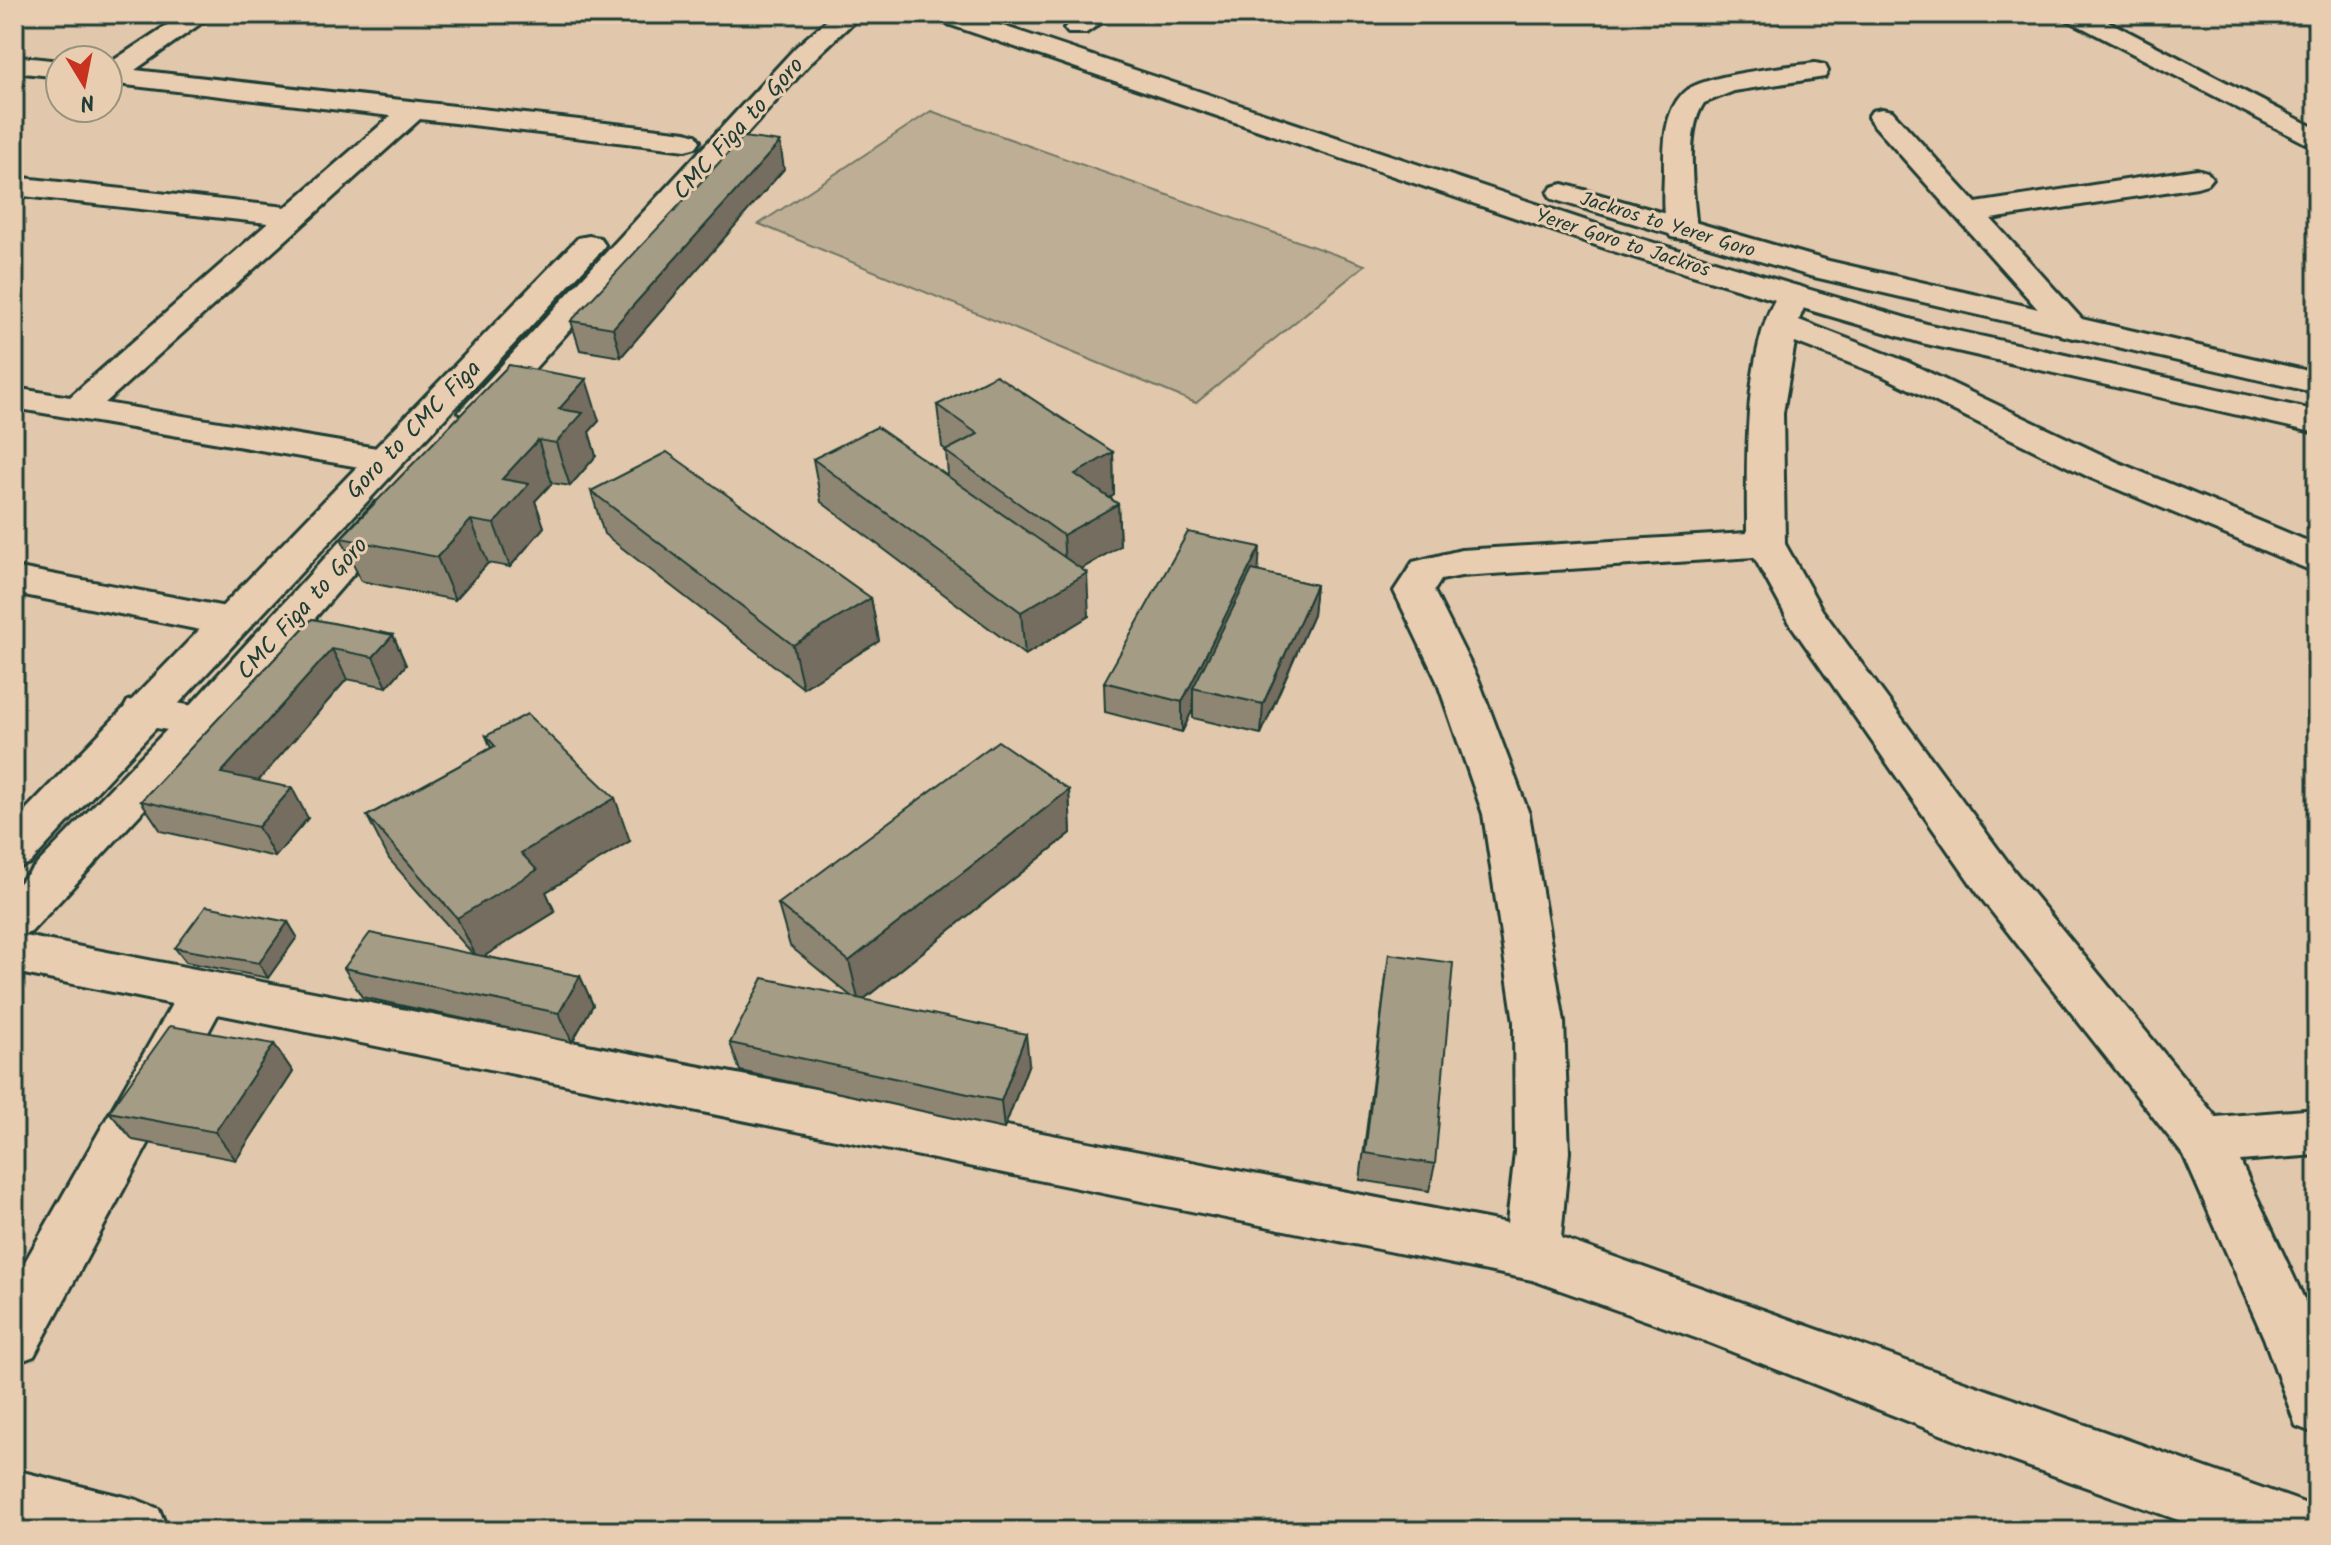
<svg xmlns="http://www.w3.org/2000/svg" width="2331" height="1545" font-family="Kalam,sans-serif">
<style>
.green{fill:#bdae95;stroke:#6e7664;stroke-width:2}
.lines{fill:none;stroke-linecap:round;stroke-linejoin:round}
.minor-casing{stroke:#1f3d34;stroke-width:6}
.secondary-casing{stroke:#1f3d34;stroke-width:6}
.primary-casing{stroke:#1f3d34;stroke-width:6}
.minor{fill:#e9cdb0;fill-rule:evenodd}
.secondary{fill:#e9cdb0;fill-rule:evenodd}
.primary{fill:#e9cdb0;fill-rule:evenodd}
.wall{fill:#8e8673;stroke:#1f3d34;stroke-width:2}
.shaded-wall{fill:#746d5e;stroke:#1f3d34;stroke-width:2}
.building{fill:#a59c86;stroke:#1f3d34;stroke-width:2}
.labels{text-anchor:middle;stroke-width:6;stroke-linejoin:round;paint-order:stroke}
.far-street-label{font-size:20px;fill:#1f3d34;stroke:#e9cdb0}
.street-label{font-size:24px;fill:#1f3d34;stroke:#e9cdb0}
</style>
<rect width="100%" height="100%" fill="#e1c7ab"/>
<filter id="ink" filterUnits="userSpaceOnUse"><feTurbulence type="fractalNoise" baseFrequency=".0125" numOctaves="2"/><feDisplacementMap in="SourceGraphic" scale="16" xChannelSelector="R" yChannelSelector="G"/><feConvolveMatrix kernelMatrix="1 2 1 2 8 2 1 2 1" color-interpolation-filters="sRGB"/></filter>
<g filter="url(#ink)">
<path class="green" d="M931,111L1365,265L1196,403L759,224Z"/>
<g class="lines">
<g class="minor-casing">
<g id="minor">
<path d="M184,14H214L135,70L686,132L696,135L700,141L696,147L686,150L420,119L105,403L383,449L396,452L401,460L396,468L383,471L14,408V388L70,397L268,223L14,195V177L286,207L391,116L108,83V64Z"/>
<path d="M1083,14H1114L1086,33H1068L1064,28Z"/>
<path d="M2062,14H2094L2317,129V149L2066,19Z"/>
<path d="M14,56L60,61V77L14,72Z"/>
<path d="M1815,63L1825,65L1828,71L1825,77L1734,91L1704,103C1684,132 1694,196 1697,230L1693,237L1682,239L1671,237C1660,221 1664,189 1664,170C1664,144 1664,113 1683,93C1702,74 1786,67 1815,63Z"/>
<path d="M1882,109L1892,111L1976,203L2197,169L2207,172L2212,178L2207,184L2197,187L1991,219L2090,328L2085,335L2073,338L2061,335L1872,123L1868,117L1872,111Z"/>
<path d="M1793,285L1804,288L1809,295L1799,320L1905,361L2117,462L2317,545V573L2091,478L1881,375L1795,342L1783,413L1785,544L1822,610L2015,872L2216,1117L2317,1109V1155L2240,1161L2317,1327V1434L2296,1426L2264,1338L2184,1156L1981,898L1791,625L1754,557L1461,576L1441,580L1434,591L1479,681L1529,814L1564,1022L1569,1152L1561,1238L2296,1500L2317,1508V1531H2209L1971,1446L1710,1343L1532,1280L218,1014L34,1356L14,1364V1281L172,1004L14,972V934L1507,1223L1515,1152L1514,1022L1483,814L1437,681L1394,591L1413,562L1461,550L1747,533C1747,465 1742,345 1782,288Z"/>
<path d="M14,567L231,608L245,612L251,622L245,632L231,636L14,593Z"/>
<path d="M14,1470L137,1500L159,1509L168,1531H14Z"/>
</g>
</g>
<g class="secondary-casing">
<path id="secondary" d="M143,697L216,710L222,721L216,732L201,736L128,723L122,712L128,701Z"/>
</g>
<g class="primary-casing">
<g id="primary">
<path d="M834,14H862L814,59L489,419L477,423L465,419L459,412L465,405L796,47Z"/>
<path d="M929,14H967L1638,238L1804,288L1930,325L2317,411V433L1922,343L1782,302L1616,252L933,19Z"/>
<path d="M1563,184L1829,261L2317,373V393L1810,276L1552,199L1548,193L1552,187Z"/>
<path d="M589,236L600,238L605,245L600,252L30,863L14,869V822L578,238Z"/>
<path d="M388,499L401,503L407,511L401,519L216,732L31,932L14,938V888L186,710L375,503Z"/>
</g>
</g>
<use href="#minor" class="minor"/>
<use href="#secondary" class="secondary"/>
<use href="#primary" class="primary"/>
</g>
<g class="wall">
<path d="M784,169L621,357L580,350L571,321Z"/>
<path d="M509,365L599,421L589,432L596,456L570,486L552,483L535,501L544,527L510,567L488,563L455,600L361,581L341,538Z"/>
<path d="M937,405L1113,452L1114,495L1110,498L1118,504L1120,546L1081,569L1089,616L1025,655L821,502L813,459L948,476L946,450L942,447Z"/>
<path d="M591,491L871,598L879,641L803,688L604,534Z"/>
<path d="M1258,572L1316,585L1313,615L1261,734L1193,718V709L1182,732L1105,712L1104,682Z"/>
<path d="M312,619L393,635L406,665L387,687L347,679L258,781L308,818L275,857L161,831L141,801Z"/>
<path d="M486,736L630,841L546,892L555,912L484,956L580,976L593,1005L572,1042L362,997L344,968L473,954L389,859L367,816L491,748Z"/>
<path d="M1069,790L1071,833L863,1000L1029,1063L1004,1129L740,1071L730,1043L852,997L790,946L778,904Z"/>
<path d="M288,922L297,937L268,978L186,962L175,948Z"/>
<path d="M1389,954L1435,1164L1429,1191L1360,1180Z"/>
<path d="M274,1044L293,1072L236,1160L133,1140L109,1112Z"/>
</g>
<g class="shaded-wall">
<path d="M780,142L784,169L621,357L613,328Z"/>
<path d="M586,379L599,421L589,432L596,456L570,486L556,443L559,409Z"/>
<path d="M538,440L552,483L535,501L544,527L510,567L494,524L502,479Z"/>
<path d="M1113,452L1114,495L1077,517L1075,474Z"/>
<path d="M1118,504L1120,546L1066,578L1063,535Z"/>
<path d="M471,520L488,563L455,600L437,557Z"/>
<path d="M1260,547L1258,577L1193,688V709L1182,732V702Z"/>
<path d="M1087,573L1089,616L1025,655L1021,612Z"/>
<path d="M1316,585L1313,615L1261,734L1263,704Z"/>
<path d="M871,598L879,641L803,688L793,645Z"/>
<path d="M393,635L406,665L387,687L373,657Z"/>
<path d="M332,649L347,679L239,803L221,773Z"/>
<path d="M292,788L308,818L275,857L258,827Z"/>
<path d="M1069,790L1071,833L859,1003L849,961Z"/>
<path d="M615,798L630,841L546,892L555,912L478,960L457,918L521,853Z"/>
<path d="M288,922L297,937L268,978L259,963Z"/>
<path d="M580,976L593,1005L572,1042L559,1013Z"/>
<path d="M1026,1034L1029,1063L1004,1129L1001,1101Z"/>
<path d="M274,1044L293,1072L236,1160L215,1132Z"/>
</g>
<g class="building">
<path d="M743,137L780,142L613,328L571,321Z"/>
<path d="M509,365L586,379L559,409L583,413L556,443L538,440L502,479L529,484L494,524L471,520L437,557L341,538Z"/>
<path d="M996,375L1113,452L1075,474L1118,504L1063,535L945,451L978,434L937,405Z"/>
<path d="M877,427L1087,573L1021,612L813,459Z"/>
<path d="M667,452L871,598L793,645L591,491Z"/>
<path d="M1188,532L1260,547L1182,702L1104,682Z"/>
<path d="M1252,570L1316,585L1263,704L1193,688Z"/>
<path d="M312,619L393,635L373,657L332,649L221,773L292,788L258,827L141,801Z"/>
<path d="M527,714L615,798L521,853L537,870L457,918L367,816L495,746L486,736Z"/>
<path d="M998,741L1069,790L849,961L778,904Z"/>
<path d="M206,906L288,922L259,963L175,948Z"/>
<path d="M370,933L580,976L559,1013L344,968Z"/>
<path d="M1389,954L1453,963L1435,1164L1365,1153Z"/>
<path d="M763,978L1026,1034L1001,1101L730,1043Z"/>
<path d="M170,1026L274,1044L215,1132L109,1112Z"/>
</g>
</g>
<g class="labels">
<g class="far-street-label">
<text transform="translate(1668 224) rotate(17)" y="7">Jackros to Yerer Goro</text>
<text transform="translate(1623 242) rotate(18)" y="7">Yerer Goro to Jackros</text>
</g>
<g class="street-label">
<text transform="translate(738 128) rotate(-48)" y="8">CMC Figa to Goro</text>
<text transform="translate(413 429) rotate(-46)" y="8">Goro to CMC Figa</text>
<text transform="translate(302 608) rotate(-48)" y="8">CMC Figa to Goro</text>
</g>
</g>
<rect width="2331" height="1545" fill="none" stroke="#e9cdb0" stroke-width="48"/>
<rect x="24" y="24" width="2283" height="1497" fill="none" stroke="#1f3d34" stroke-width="3" filter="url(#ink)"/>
<g transform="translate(84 84) rotate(170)"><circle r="38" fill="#e9cdb0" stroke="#98937e" stroke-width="2"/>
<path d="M0-6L14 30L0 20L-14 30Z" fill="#c8321e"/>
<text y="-12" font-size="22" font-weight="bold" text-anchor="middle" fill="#1f3d34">N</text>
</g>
</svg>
